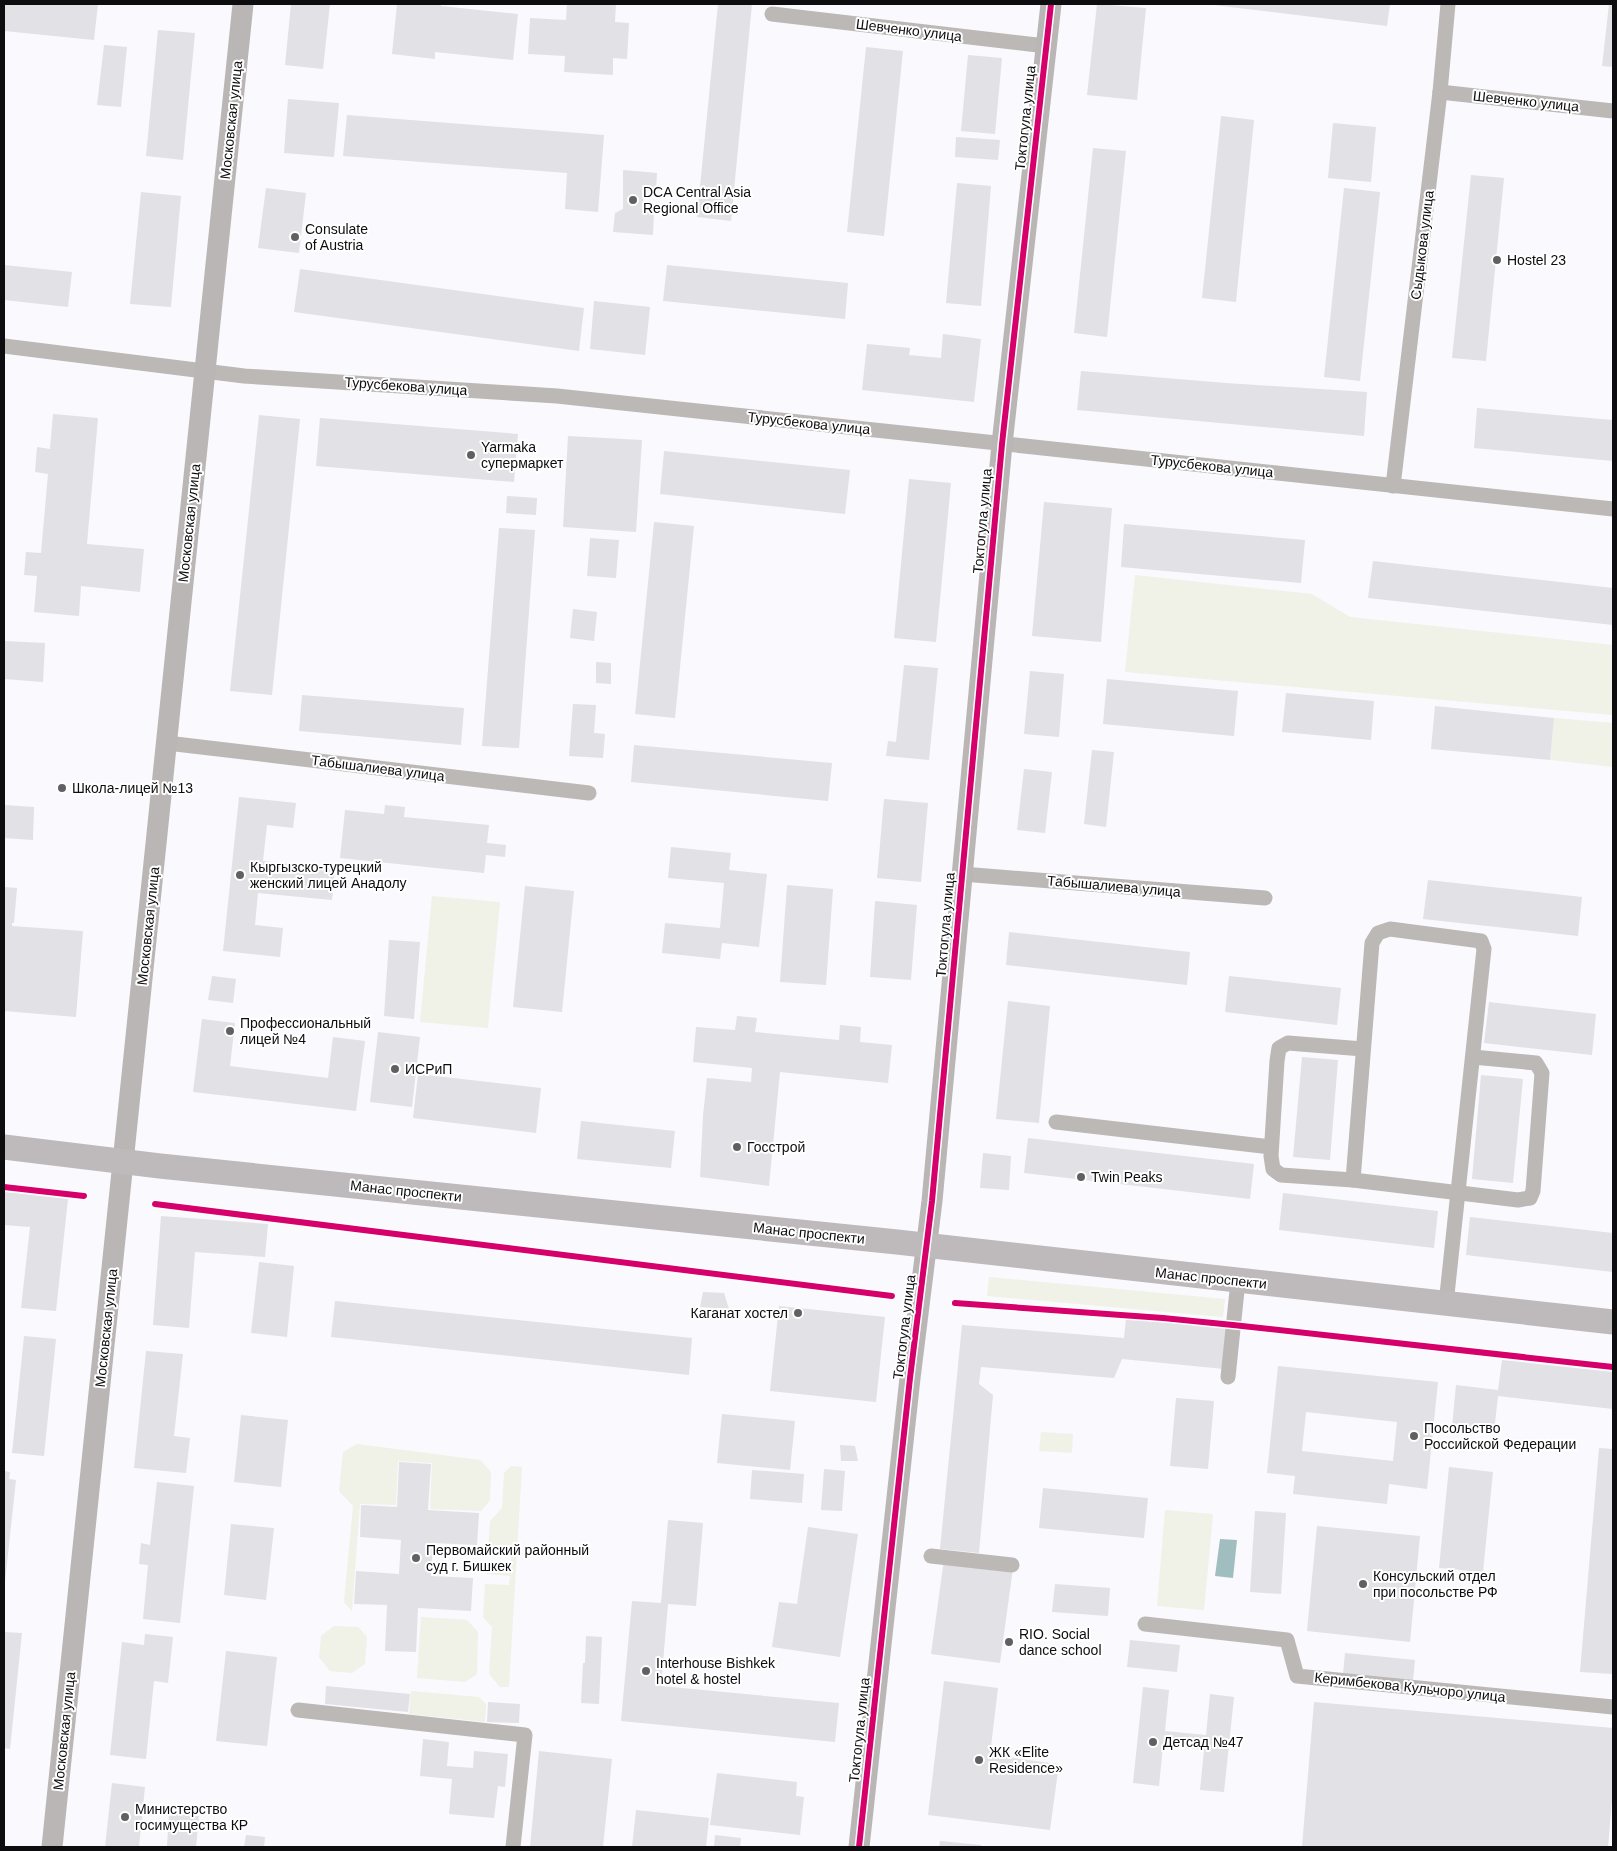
<svg xmlns="http://www.w3.org/2000/svg" width="1617" height="1851" font-family="Helvetica,sans-serif">
<style>
.green{fill:#f0f1e7}
.water{fill:#a0bebf}
.building{fill:#e2e1e5;fill-rule:evenodd}
.lines{fill:none;stroke-linecap:round;stroke-linejoin:round}
.minor{stroke:#bbb8b6;stroke-width:15}
.secondary{stroke:#bab6b6;stroke-width:21}
.primary{stroke:#beb9ba;stroke-width:25}
.cycleway-casing{stroke:#fff;stroke-width:9}
.cycleway{stroke:#d6006c;stroke-width:6}
.poi-dot{fill:#606062;stroke:#fff;stroke-width:2}
.labels{text-anchor:middle;stroke-width:4;stroke-linejoin:round;paint-order:stroke}
.street-label{font-size:14px;fill:#0d0d0f;stroke:#fff}
.poi-label{font-size:14px;fill:#0d0d0f;stroke:#fff;text-anchor:start}
</style>
<rect width="100%" height="100%" fill="#faf9fd"/>
<g class="green">
<path d="M1135,575L1312,594L1350,617L1613,645V715L1125,672Z"/>
<path d="M1554,718L1613,723V767L1550,760Z"/>
<path d="M432,896L500,902L488,1028L420,1022Z"/>
<path d="M989,1277L1225,1299L1223,1317L987,1296Z"/>
<path d="M1041,1432L1073,1434L1072,1453L1039,1451Z"/>
<path d="M357,1444L480,1460L491,1472L490,1500L481,1511L430,1509L432,1463L398,1461L396,1505L360,1504L352,1611L344,1602L353,1506L339,1491L343,1452Z"/>
<path d="M511,1466L522,1467L509,1687H500L489,1674L492,1627L483,1617L485,1584L509,1585L510,1576L487,1574V1565L511,1566V1555L488,1553L490,1521L502,1508L504,1473Z"/>
<path d="M1165,1510L1213,1514L1204,1610L1157,1606Z"/>
<path d="M421,1617L467,1620L478,1632L477,1674L465,1682L417,1678Z"/>
<path d="M334,1626L358,1627L367,1637L365,1664L352,1673L330,1671L319,1657L321,1636Z"/>
<path d="M411,1691L479,1697L486,1704L485,1722L409,1714Z"/>
</g>
<path class="water" d="M1220,1539L1237,1540L1233,1578L1215,1576Z"/>
<g class="building">
<path d="M4,4H98L94,40L4,31Z"/>
<path d="M291,4H330L323,69L285,65Z"/>
<path d="M397,4H441V6L518,14L513,60L435,52V59L392,54Z"/>
<path d="M567,4H616L615,22L629,23L627,59L613,58V75L564,72L565,56L528,54L530,18L566,20Z"/>
<path d="M718,4H752L731,221L697,217Z"/>
<path d="M1097,4L1146,8L1137,100L1087,95Z"/>
<path d="M1205,4H1390L1387,26Z"/>
<path d="M1609,4H1613V67L1602,66Z"/>
<path d="M158,30L195,33L183,160L146,156Z"/>
<path d="M104,45L127,47L121,107L97,105Z"/>
<path d="M866,47L903,51L884,236L847,232Z"/>
<path d="M968,55L1002,58L995,134L961,131Z"/>
<path d="M288,99L339,103L334,157L284,153Z"/>
<path d="M347,115L604,135L598,212L565,209L567,173L343,156Z"/>
<path d="M1221,116L1254,120L1236,302L1202,298Z"/>
<path d="M1333,123L1376,127L1371,182L1328,178Z"/>
<path d="M956,137L1000,140L998,160L955,157Z"/>
<path d="M1093,148L1126,151L1107,337L1074,333Z"/>
<path d="M623,170L657,173L656,190L644,191L643,212H654L653,235L613,232L615,213L623,209Z"/>
<path d="M1471,175L1504,178L1486,361L1452,358Z"/>
<path d="M957,183L991,186L981,306L946,303Z"/>
<path d="M266,188L306,193L299,253L258,248Z"/>
<path d="M1344,188L1380,192L1360,381L1324,377Z"/>
<path d="M141,192L181,196L171,307L130,304Z"/>
<path d="M4,265L72,272L68,307L4,300Z"/>
<path d="M667,265L848,283L845,319L663,301Z"/>
<path d="M300,269L584,308L579,351L294,312Z"/>
<path d="M594,301L650,307L645,355L590,349Z"/>
<path d="M943,334L981,339L974,402L862,390L867,344L910,348L909,355L941,358Z"/>
<path d="M1081,371L1226,383L1367,392L1364,436L1077,410Z"/>
<path d="M1477,408L1613,420V461L1474,448Z"/>
<path d="M53,414L98,418L87,544L144,549L140,592L81,586L79,616L34,612L37,576L24,575L26,552L41,553L48,474L35,472L37,447L50,449Z"/>
<path d="M259,415L300,419L272,695L230,691Z"/>
<path d="M320,418L518,434L514,482L316,466Z"/>
<path d="M568,436L642,440L636,532L563,527Z"/>
<path d="M664,451L850,470L845,514L660,494Z"/>
<path d="M909,479L951,483L936,642L894,638Z"/>
<path d="M507,496L537,498L536,515L506,513Z"/>
<path d="M1044,502L1112,508L1101,642L1032,636Z"/>
<path d="M654,522L694,526L675,718L635,714Z"/>
<path d="M1124,524L1305,540L1301,583L1121,567Z"/>
<path d="M499,528L535,530L519,748L482,746Z"/>
<path d="M590,538L619,540L616,578L587,576Z"/>
<path d="M1373,561L1613,588V625L1368,598Z"/>
<path d="M573,609L597,612L594,641L570,638Z"/>
<path d="M4,641L45,643L43,682L4,679Z"/>
<path d="M596,662L611,663V684L596,683Z"/>
<path d="M904,665L938,668L929,760L886,756L888,741L896,742Z"/>
<path d="M1030,671L1064,674L1059,737L1024,734Z"/>
<path d="M1107,679L1238,691L1234,736L1103,724Z"/>
<path d="M1286,693L1374,701L1371,740L1282,732Z"/>
<path d="M302,695L464,708L461,745L299,731Z"/>
<path d="M573,704L596,705L594,733L605,734L603,758L569,756Z"/>
<path d="M1435,706L1554,718L1550,760L1431,749Z"/>
<path d="M634,745L832,763L828,801L631,782Z"/>
<path d="M1092,750L1114,752L1106,827L1084,824Z"/>
<path d="M1024,769L1052,772L1045,833L1017,830Z"/>
<path d="M239,797L296,803L293,828L267,825L263,861L335,869L332,900L258,893L255,925L283,928L280,957L223,951Z"/>
<path d="M884,799L928,803L921,882L877,878Z"/>
<path d="M4,805L34,807L33,840L4,838Z"/>
<path d="M385,805L405,807L404,817L489,825L487,843L506,845L505,857L486,855L484,873L340,858L345,810L384,814Z"/>
<path d="M671,847L731,853L729,870L767,874L759,947L722,943L720,959L662,953L665,923L720,928L724,883L668,878Z"/>
<path d="M1428,880L1582,897L1578,936L1423,919Z"/>
<path d="M787,885L833,889L826,985L780,982Z"/>
<path d="M525,886L574,891L562,1012L513,1007Z"/>
<path d="M4,887L17,888L14,923H12V926L83,931L76,1017L4,1011Z"/>
<path d="M875,901L917,905L911,980L870,977Z"/>
<path d="M1009,932L1190,952L1187,985L1006,965Z"/>
<path d="M389,940L420,942L414,1019L384,1016Z"/>
<path d="M212,976L236,979L233,1003L208,1000Z"/>
<path d="M1229,976L1341,988L1337,1025L1225,1012Z"/>
<path d="M1008,1001L1050,1006L1039,1123L996,1119Z"/>
<path d="M1489,1002L1596,1014L1592,1055L1484,1043Z"/>
<path d="M737,1016L757,1018L755,1032L839,1040L840,1025L861,1027L860,1042L892,1045L888,1083L780,1072L769,1186L700,1177L703,1116L707,1078L751,1082L752,1068L693,1062L696,1027L735,1030Z"/>
<path d="M202,1019L235,1023L230,1066L328,1078L333,1037L365,1041L356,1111L193,1092Z"/>
<path d="M378,1032L420,1037L412,1107L370,1102Z"/>
<path d="M1302,1057L1338,1060L1330,1160L1293,1157Z"/>
<path d="M418,1074L541,1088L536,1133L413,1118Z"/>
<path d="M1481,1075L1523,1079L1513,1183L1472,1179Z"/>
<path d="M581,1121L675,1131L671,1168L577,1159Z"/>
<path d="M1028,1138L1254,1164L1250,1199L1024,1173Z"/>
<path d="M983,1153L1011,1156L1009,1190L980,1188Z"/>
<path d="M4,1192L68,1199L56,1311L21,1308L30,1227L4,1225Z"/>
<path d="M1283,1193L1438,1211L1434,1248L1279,1230Z"/>
<path d="M161,1216L268,1224L265,1257L195,1252L189,1328L153,1325Z"/>
<path d="M1470,1217L1613,1233V1272L1466,1255Z"/>
<path d="M259,1262L294,1266L287,1337L251,1333Z"/>
<path d="M703,1292L724,1293L729,1309L700,1307Z"/>
<path d="M335,1301L692,1338L689,1375L331,1337Z"/>
<path d="M779,1306L885,1317L876,1402L770,1391Z"/>
<path d="M1126,1319L1228,1328L1224,1369L1122,1359L1114,1378L981,1367L979,1384L993,1395L979,1553L940,1549L962,1325L1124,1338Z"/>
<path d="M24,1336L56,1339L44,1456L12,1453Z"/>
<path d="M146,1351L183,1354L174,1436L190,1438L186,1473L134,1468Z"/>
<path d="M1502,1360L1613,1372V1409L1498,1396L1494,1432L1452,1427L1456,1385L1498,1390Z"/>
<path d="M1278,1366L1438,1382L1427,1489L1389,1484L1387,1504L1293,1494L1295,1476L1267,1473ZM1306,1412L1397,1422L1393,1461L1302,1451Z"/>
<path d="M1176,1398L1214,1401L1208,1469L1170,1466Z"/>
<path d="M722,1414L795,1421L790,1470L717,1463Z"/>
<path d="M241,1415L288,1420L281,1487L234,1482Z"/>
<path d="M840,1445L855,1446L858,1461H841Z"/>
<path d="M1599,1448L1613,1449V1674L1580,1672Z"/>
<path d="M399,1462L431,1464L428,1510L479,1513L477,1545L433,1543L431,1576L473,1578L471,1611L418,1608L416,1652L385,1651L387,1605L354,1604L356,1571L399,1574L401,1540L360,1537L361,1505L397,1507Z"/>
<path d="M1449,1467L1493,1472L1483,1572L1439,1568Z"/>
<path d="M824,1469L845,1471L842,1511L821,1510Z"/>
<path d="M752,1470L804,1474L802,1503L750,1499Z"/>
<path d="M4,1471L10,1472L9,1479L16,1480L5,1582H4Z"/>
<path d="M157,1482L194,1486L180,1623L143,1619L148,1565L139,1564L141,1543L150,1545Z"/>
<path d="M1043,1488L1148,1498L1144,1538L1039,1528Z"/>
<path d="M1255,1511L1286,1513L1281,1594L1250,1592Z"/>
<path d="M668,1520L703,1523L696,1606L668,1604L661,1686L839,1703L835,1742L621,1721L632,1601L661,1603Z"/>
<path d="M231,1524L274,1528L266,1600L224,1595Z"/>
<path d="M1317,1526L1420,1536L1410,1642L1307,1631Z"/>
<path d="M808,1527L858,1534L840,1657L772,1647L779,1602L797,1604Z"/>
<path d="M944,1559L1013,1568L1000,1663L931,1654Z"/>
<path d="M1055,1584L1110,1588L1108,1616L1052,1612Z"/>
<path d="M4,1632L22,1633L10,1749L4,1748Z"/>
<path d="M145,1634L173,1637L168,1683L154,1681L146,1759L110,1755L122,1642L144,1645Z"/>
<path d="M586,1636L602,1637L599,1704L581,1703L583,1663H585Z"/>
<path d="M1130,1640L1180,1645L1177,1672L1127,1667Z"/>
<path d="M226,1651L277,1657L267,1746L216,1741Z"/>
<path d="M1345,1653L1415,1660L1413,1681L1343,1674Z"/>
<path d="M944,1681L998,1688L990,1755L1059,1764L1050,1830L928,1815Z"/>
<path d="M326,1686L410,1694L408,1712L325,1704Z"/>
<path d="M1143,1687L1169,1690L1165,1731L1206,1735L1210,1694L1234,1697L1224,1792L1200,1790L1204,1750L1163,1746L1159,1786L1133,1783Z"/>
<path d="M488,1702L520,1704L519,1723L487,1722Z"/>
<path d="M1314,1702L1613,1728V1788L1608,1847H1302Z"/>
<path d="M423,1739L449,1742L447,1766L473,1768L474,1751L508,1754L505,1787L498,1786L494,1818L449,1814L452,1779L420,1776Z"/>
<path d="M539,1751L612,1759L603,1847H530Z"/>
<path d="M717,1773L797,1782L796,1796L804,1797L800,1835L710,1825Z"/>
<path d="M112,1783L145,1787L139,1847H105Z"/>
<path d="M636,1810L709,1818L706,1847H632Z"/>
<path d="M169,1814L199,1816L196,1847L167,1846Z"/>
<path d="M246,1835L265,1837L264,1847H244Z"/>
<path d="M715,1835L741,1838L740,1847H714Z"/>
<path d="M940,1841L981,1845V1847H939Z"/>
</g>
<g class="lines">
<g class="minor">
<path d="M772,14L1046,46"/>
<path d="M1440,92L1613,111"/>
<path d="M4,346L244,376L557,396L1613,509"/>
<path d="M1393,486L1440,92L1448,4"/>
<path d="M167,743L589,793"/>
<path d="M962,874L1265,898"/>
<path d="M1363,1049L1288,1043L1279,1048L1277,1061L1271,1156L1273,1169L1281,1175L1353,1180L1372,943L1378,933L1390,929L1481,941L1484,949L1446,1304"/>
<path d="M1056,1122L1271,1147"/>
<path d="M1353,1180L1518,1200L1530,1198L1533,1191L1542,1073L1536,1063L1473,1057"/>
<path d="M1228,1377L1238,1281"/>
<path d="M931,1556L1012,1565"/>
<path d="M1145,1624L1287,1640L1297,1676L1613,1707"/>
<path d="M298,1710L525,1735L513,1847"/>
</g>
<g class="secondary">
<path d="M52,1847L243,4"/>
<path d="M859,1847L910,1378L932,1201L1002,444L1051,4"/>
</g>
<path class="primary" d="M4,1147L160,1166L897,1242L1613,1322"/>
<g class="cycleway-casing">
<g id="cycleway">
<path d="M4,1187L84,1196"/>
<path d="M155,1204L892,1296"/>
<path d="M955,1303L1163,1318L1233,1325L1613,1367"/>
<path d="M859,1847L910,1378L932,1201L1002,444L1051,4"/>
</g>
</g>
<use href="#cycleway" class="cycleway"/>
</g>
<g class="poi-dot">
<circle cx="633" cy="200" r="5"/>
<circle cx="295" cy="237" r="5"/>
<circle cx="1497" cy="260" r="5"/>
<circle cx="471" cy="455" r="5"/>
<circle cx="62" cy="788" r="5"/>
<circle cx="240" cy="875" r="5"/>
<circle cx="230" cy="1031" r="5"/>
<circle cx="395" cy="1069" r="5"/>
<circle cx="737" cy="1147" r="5"/>
<circle cx="1081" cy="1177" r="5"/>
<circle cx="798" cy="1313" r="5"/>
<circle cx="1414" cy="1436" r="5"/>
<circle cx="416" cy="1558" r="5"/>
<circle cx="1363" cy="1584" r="5"/>
<circle cx="1009" cy="1642" r="5"/>
<circle cx="646" cy="1671" r="5"/>
<circle cx="1153" cy="1742" r="5"/>
<circle cx="979" cy="1760" r="5"/>
<circle cx="125" cy="1817" r="5"/>
</g>
<g class="labels">
<g class="street-label">
<text transform="translate(909 30) rotate(7)" y="5">Шевченко улица</text>
<text transform="translate(1526 101) rotate(6)" y="5">Шевченко улица</text>
<text transform="translate(1025 118) rotate(-84)" y="5">Токтогула улица</text>
<text transform="translate(231 120) rotate(-84)" y="5">Московская улица</text>
<text transform="translate(1422 245) rotate(-83)" y="5">Сыдыкова улица</text>
<text transform="translate(406 386) rotate(4)" y="5">Турусбекова улица</text>
<text transform="translate(809 423) rotate(6)" y="5">Турусбекова улица</text>
<text transform="translate(1212 466) rotate(6)" y="5">Турусбекова улица</text>
<text transform="translate(982 521) rotate(-85)" y="5">Токтогула улица</text>
<text transform="translate(189 523) rotate(-84)" y="5">Московская улица</text>
<text transform="translate(378 768) rotate(7)" y="5">Табышалиева улица</text>
<text transform="translate(1114 886) rotate(5)" y="5">Табышалиева улица</text>
<text transform="translate(945 925) rotate(-85)" y="5">Токтогула улица</text>
<text transform="translate(148 926) rotate(-84)" y="5">Московская улица</text>
<text transform="translate(406 1191) rotate(6)" y="5">Манас проспекти</text>
<text transform="translate(809 1233) rotate(6)" y="5">Манас проспекти</text>
<text transform="translate(1211 1278) rotate(6)" y="5">Манас проспекти</text>
<text transform="translate(904 1327) rotate(-83)" y="5">Токтогула улица</text>
<text transform="translate(106 1328) rotate(-84)" y="5">Московская улица</text>
<text transform="translate(1410 1687) rotate(6)" y="5">Керимбекова Кульчоро улица</text>
<text transform="translate(859 1730) rotate(-84)" y="5">Токтогула улица</text>
<text transform="translate(64 1731) rotate(-84)" y="5">Московская улица</text>
</g>
<g class="poi-label">
<text x="643" y="197">DCA Central Asia<tspan x="643" dy="16">Regional Office</tspan></text>
<text x="305" y="234">Consulate<tspan x="305" dy="16">of Austria</tspan></text>
<text x="1507" y="265">Hostel 23</text>
<text x="481" y="452">Yarmaka<tspan x="481" dy="16">супермаркет</tspan></text>
<text x="72" y="793">Школа-лицей №13</text>
<text x="250" y="872">Кыргызско-турецкий<tspan x="250" dy="16">женский лицей Анадолу</tspan></text>
<text x="240" y="1028">Профессиональный<tspan x="240" dy="16">лицей №4</tspan></text>
<text x="405" y="1074">ИСРиП</text>
<text x="747" y="1152">Госстрой</text>
<text x="1091" y="1182">Twin Peaks</text>
<text x="788" y="1318" text-anchor="end">Каганат хостел</text>
<text x="1424" y="1433">Посольство<tspan x="1424" dy="16">Российской Федерации</tspan></text>
<text x="426" y="1555">Первомайский районный<tspan x="426" dy="16">суд г. Бишкек</tspan></text>
<text x="1373" y="1581">Консульский отдел<tspan x="1373" dy="16">при посольстве РФ</tspan></text>
<text x="1019" y="1639">RIO. Social<tspan x="1019" dy="16">dance school</tspan></text>
<text x="656" y="1668">Interhouse Bishkek<tspan x="656" dy="16">hotel &amp; hostel</tspan></text>
<text x="1163" y="1747">Детсад №47</text>
<text x="989" y="1757">ЖК «Elite<tspan x="989" dy="16">Residence»</tspan></text>
<text x="135" y="1814">Министерство<tspan x="135" dy="16">госимущества КР</tspan></text>
</g>
</g>
<rect width="1617" height="1851" fill="none" stroke="#0d0d0f" stroke-width="10"/>
</svg>
